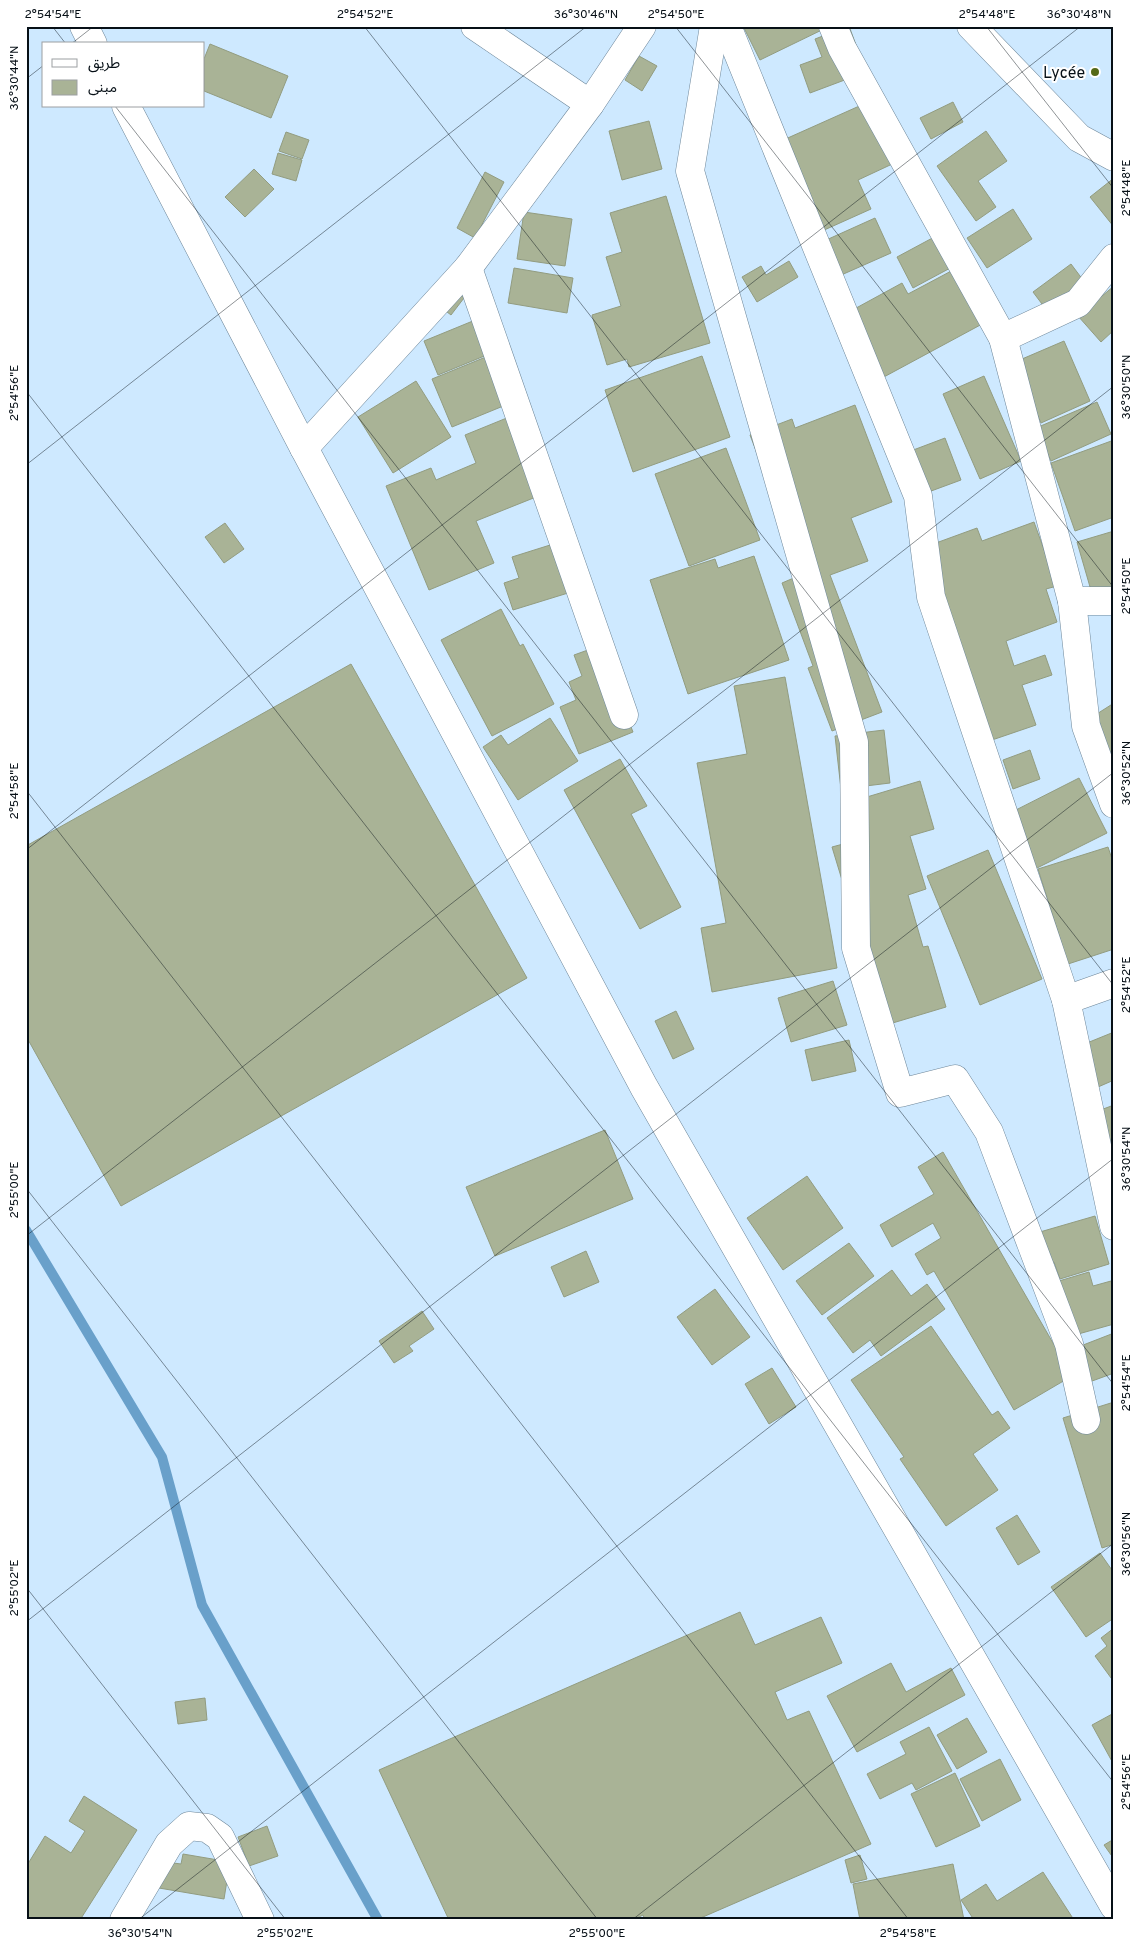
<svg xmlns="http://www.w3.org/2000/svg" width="1140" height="1946" font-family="Overpass,'Noto Sans Arabic',sans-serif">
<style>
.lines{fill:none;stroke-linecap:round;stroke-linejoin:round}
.stream{stroke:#69a0ca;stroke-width:10}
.building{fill:#a9b396;stroke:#929c80}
.minor-casing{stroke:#6e879a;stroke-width:29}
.minor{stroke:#fff;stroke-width:28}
.ticks{fill:none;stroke:#071017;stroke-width:1;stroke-opacity:0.45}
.poi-dot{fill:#556917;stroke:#fff;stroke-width:2}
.labels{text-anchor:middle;stroke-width:4;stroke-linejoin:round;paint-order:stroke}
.poi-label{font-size:16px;fill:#071017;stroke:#fff;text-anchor:end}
.neatline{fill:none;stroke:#071017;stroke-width:2}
.ticks-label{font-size:12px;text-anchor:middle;fill:#071017}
</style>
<rect width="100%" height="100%" fill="#cee9ff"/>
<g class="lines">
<path class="stream" d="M26,1230L162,1457L202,1605L378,1920"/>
</g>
<g class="building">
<path d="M743,26H830L760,60Z"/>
<path d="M849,26L866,72L810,93L800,65L822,57L815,39Z"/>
<path d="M210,44L288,76L271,118L204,91V59Z"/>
<path d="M639,56L657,66L642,91L625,80Z"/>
<path d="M875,99L903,159L858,180L871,209L822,231L781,141Z"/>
<path d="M953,102L963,122L931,139L920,118Z"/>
<path d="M649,121L662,169L622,180L609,131Z"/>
<path d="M986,131L1007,161L978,181L996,207L976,221L937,166Z"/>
<path d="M286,132L309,140L302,159L279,151Z"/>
<path d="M278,153L302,160L296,181L272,174Z"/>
<path d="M254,169L274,189L245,217L225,197Z"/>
<path d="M485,172L504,182L475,238L457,228Z"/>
<path d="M1114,178V227L1090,197Z"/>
<path d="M666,196L710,343L629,367L627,359L607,365L592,315L621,306L606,257L622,252L610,213Z"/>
<path d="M1013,209L1032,239L987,268L967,238Z"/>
<path d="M524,212L572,219L565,266L517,259Z"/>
<path d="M875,218L891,253L839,276L824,241Z"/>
<path d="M938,235L954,266L913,288L897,257Z"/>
<path d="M789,261L798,277L757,302L742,277L761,266L766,275Z"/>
<path d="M1071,264L1089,288L1051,316L1033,292Z"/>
<path d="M514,268L573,278L567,313L508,303Z"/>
<path d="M955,269L984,323L882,378L847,313L902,283L908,294Z"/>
<path d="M1114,286V330L1101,342L1078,316Z"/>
<path d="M452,288L464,298L451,315L438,305Z"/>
<path d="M485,316L499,350L438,375L424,341Z"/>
<path d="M1064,341L1090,401L1041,423L1015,362Z"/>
<path d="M498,352L518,400L452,427L432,379Z"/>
<path d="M702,356L730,437L633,472L605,390Z"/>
<path d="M984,376L1021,461L980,479L943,394Z"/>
<path d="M416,381L451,437L393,473L358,417Z"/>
<path d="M1097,402L1111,434L1051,461L1036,428Z"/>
<path d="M855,405L892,502L851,518L868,561L830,575L882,712L832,731L808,668L813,666L782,583L803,574L750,435L792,419L795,428Z"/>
<path d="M519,413L551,491L476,521L494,563L429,590L386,486L431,468L436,480L476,463L465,435Z"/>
<path d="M945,438L961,480L923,494L908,452Z"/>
<path d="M1114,440V517L1075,531L1051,463Z"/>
<path d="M726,448L760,540L689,566L655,474Z"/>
<path d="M1034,522L1057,586L1046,589L1057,622L1006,641L1014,666L1045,655L1052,675L1022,685L1036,725L992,740L925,547L977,528L982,541Z"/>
<path d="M225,523L244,549L224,563L205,537Z"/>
<path d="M1114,531V606L1097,611L1077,542Z"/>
<path d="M566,540L581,589L513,610L504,583L519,578L512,557Z"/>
<path d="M754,556L789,660L688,694L650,580L715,559L718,568Z"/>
<path d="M501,609L520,646L523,644L554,704L492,736L441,640Z"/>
<path d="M599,646L633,732L579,754L560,707L576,700L569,682L582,676L574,655Z"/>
<path d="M351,664L527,978L121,1206L26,1036V846Z"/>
<path d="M785,677L837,968L712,992L701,928L726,923L697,763L747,754L734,686Z"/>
<path d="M1114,703V781L1078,726Z"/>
<path d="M550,718L578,761L518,800L483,747L501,735L508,745Z"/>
<path d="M884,730L890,783L841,789L835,736Z"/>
<path d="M1030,750L1040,779L1013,789L1003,760Z"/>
<path d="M620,759L647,806L631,814L681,907L640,929L564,790Z"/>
<path d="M1079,778L1107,833L1033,870L1006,815Z"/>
<path d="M920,781L934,829L910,836L926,889L908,895L923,947L928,946L946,1007L886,1025L832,847L858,840L847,803Z"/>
<path d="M1108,847L1114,865V949L1068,964L1038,869Z"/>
<path d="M988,850L1042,979L980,1005L927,876Z"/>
<path d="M833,981L847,1025L791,1042L778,998Z"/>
<path d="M676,1011L694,1049L673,1059L655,1021Z"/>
<path d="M1114,1032V1080L1098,1087L1082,1045Z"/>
<path d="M849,1040L856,1071L812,1081L805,1050Z"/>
<path d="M1114,1105V1184L1087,1115Z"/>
<path d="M605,1130L633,1199L495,1256L466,1187Z"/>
<path d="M943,1152L1072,1376L1014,1410L934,1271L927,1275L915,1254L941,1238L933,1223L892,1247L880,1225L934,1194L918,1167Z"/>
<path d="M807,1176L843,1228L783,1270L747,1218Z"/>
<path d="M1095,1216L1109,1264L1060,1279L1054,1262L1042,1266L1033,1234Z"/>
<path d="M849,1243L874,1276L822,1315L796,1281Z"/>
<path d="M586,1251L599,1282L564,1297L551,1267Z"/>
<path d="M892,1270L911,1296L927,1284L945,1309L881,1356L870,1340L853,1353L827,1318Z"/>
<path d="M1089,1272L1093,1286L1111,1281L1114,1292V1324L1064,1338L1049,1284Z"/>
<path d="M715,1289L750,1337L712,1365L677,1317Z"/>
<path d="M422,1311L434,1329L409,1346L413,1351L394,1363L379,1341Z"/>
<path d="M931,1326L992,1415L998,1411L1010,1428L973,1454L998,1490L946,1526L900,1459L904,1457L851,1380Z"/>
<path d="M1114,1333V1373L1073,1388L1060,1354Z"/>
<path d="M772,1368L796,1407L769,1424L745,1384Z"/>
<path d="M1114,1402V1544L1102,1548L1063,1418Z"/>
<path d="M1017,1515L1040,1552L1018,1565L996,1528Z"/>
<path d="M1100,1553L1114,1573V1618L1086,1637L1051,1587Z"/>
<path d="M740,1612L755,1645L821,1617L842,1663L775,1692L787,1720L809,1711L871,1844L696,1920H645L643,1915L633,1920H449L379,1770Z"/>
<path d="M1114,1628V1682L1095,1656L1107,1646L1101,1638Z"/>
<path d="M891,1663L906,1692L951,1668L965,1695L857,1752L827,1696Z"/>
<path d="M205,1698L207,1720L178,1724L175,1702Z"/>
<path d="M1114,1713V1765L1092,1725Z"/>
<path d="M967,1718L987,1752L957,1769L937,1735Z"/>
<path d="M929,1727L952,1771L916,1790L912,1783L880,1799L867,1774L906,1754L900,1742Z"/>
<path d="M1000,1759L1021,1800L982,1821L960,1779Z"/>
<path d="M955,1773L980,1826L936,1847L911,1794Z"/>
<path d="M84,1796L137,1830L80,1920H26V1867L45,1836L71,1853L85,1831L69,1821Z"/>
<path d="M267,1826L278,1856L249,1866L238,1837Z"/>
<path d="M1114,1839V1859L1104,1845Z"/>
<path d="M183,1854L230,1862L224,1899L153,1887L158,1861L181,1864Z"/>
<path d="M860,1855L867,1879L851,1883L845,1860Z"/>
<path d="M953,1864L964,1920H860L853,1884Z"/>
<path d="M1043,1872L1074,1920H974L961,1900L986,1884L997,1901Z"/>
</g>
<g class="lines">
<g class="minor-casing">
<g id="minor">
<path d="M84,26L93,44"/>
<path d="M475,26L590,104"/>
<path d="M642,26L590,104L468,268L304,448L644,1087L1114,1906"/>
<path d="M714,26L690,171L854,742L856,948L900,1093L955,1079L989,1132L1069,1344L1086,1420"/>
<path d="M727,26L918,496L931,597L1066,1000L1114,1226"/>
<path d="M833,26L842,48L1003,338L1072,601L1086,726L1114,804"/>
<path d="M971,26L1079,138L1114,157"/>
<path d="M126,106L304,448"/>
<path d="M468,268L624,715"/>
<path d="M1003,338L1078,303L1114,258"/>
<path d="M1072,601H1114"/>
<path d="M1066,1000L1114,983"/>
<path d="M124,1920L169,1844L189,1826L207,1828L220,1837L260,1920"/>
</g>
</g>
<use href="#minor" class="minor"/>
</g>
<path class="ticks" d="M52,26L66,44M364,26L1114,986M675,26L1114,588M986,26L1114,189M71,44L94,26M26,79L44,65M115,106L1114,1385M26,391L1114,1783M26,465L587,26M26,790L909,1920M26,850L1081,26M26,1188L598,1920M26,1236L1114,386M26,1587L286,1920M26,1622L1114,772M138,1920L1114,1158M632,1920L1114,1543"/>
<circle class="poi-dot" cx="1095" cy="72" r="5"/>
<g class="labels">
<g class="poi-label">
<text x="1085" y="78">Lycée</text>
</g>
</g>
<rect width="1140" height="1946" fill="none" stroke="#ffffff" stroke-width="55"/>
<rect x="42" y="42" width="162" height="65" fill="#ffffff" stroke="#9c9fa2"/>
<rect x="52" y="59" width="25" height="8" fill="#ffffff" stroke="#9c9fa2"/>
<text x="88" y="68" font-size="15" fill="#071017">طريق</text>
<rect x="52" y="80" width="25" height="15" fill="#a9b396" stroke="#9c9fa2"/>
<text x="88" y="92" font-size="15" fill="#071017">مبنى</text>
<rect x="28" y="28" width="1084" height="1890" class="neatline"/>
<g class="ticks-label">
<text x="53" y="18">2°54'54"E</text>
<text x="365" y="18">2°54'52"E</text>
<text x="586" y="18">36°30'46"N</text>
<text x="676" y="18">2°54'50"E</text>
<text x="987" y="18">2°54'48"E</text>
<text x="1079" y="18">36°30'48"N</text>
<text transform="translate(14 78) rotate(-90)" y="4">36°30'44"N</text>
<text transform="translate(1126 188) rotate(-90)" y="4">2°54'48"E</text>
<text transform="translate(1126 387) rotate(-90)" y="4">36°30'50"N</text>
<text transform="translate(14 393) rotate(-90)" y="4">2°54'56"E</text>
<text transform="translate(1126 586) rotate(-90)" y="4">2°54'50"E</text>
<text transform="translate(1126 773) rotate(-90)" y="4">36°30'52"N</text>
<text transform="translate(14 791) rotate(-90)" y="4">2°54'58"E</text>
<text transform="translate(1126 985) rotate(-90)" y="4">2°54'52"E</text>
<text transform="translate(1126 1159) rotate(-90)" y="4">36°30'54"N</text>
<text transform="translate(14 1190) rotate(-90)" y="4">2°55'00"E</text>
<text transform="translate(1126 1383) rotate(-90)" y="4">2°54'54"E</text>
<text transform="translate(1126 1544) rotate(-90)" y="4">36°30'56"N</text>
<text transform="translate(14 1588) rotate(-90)" y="4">2°55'02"E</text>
<text transform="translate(1126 1782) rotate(-90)" y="4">2°54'56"E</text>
<text x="140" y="1937">36°30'54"N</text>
<text x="285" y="1937">2°55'02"E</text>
<text x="597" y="1937">2°55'00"E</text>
<text x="908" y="1937">2°54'58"E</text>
</g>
</svg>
